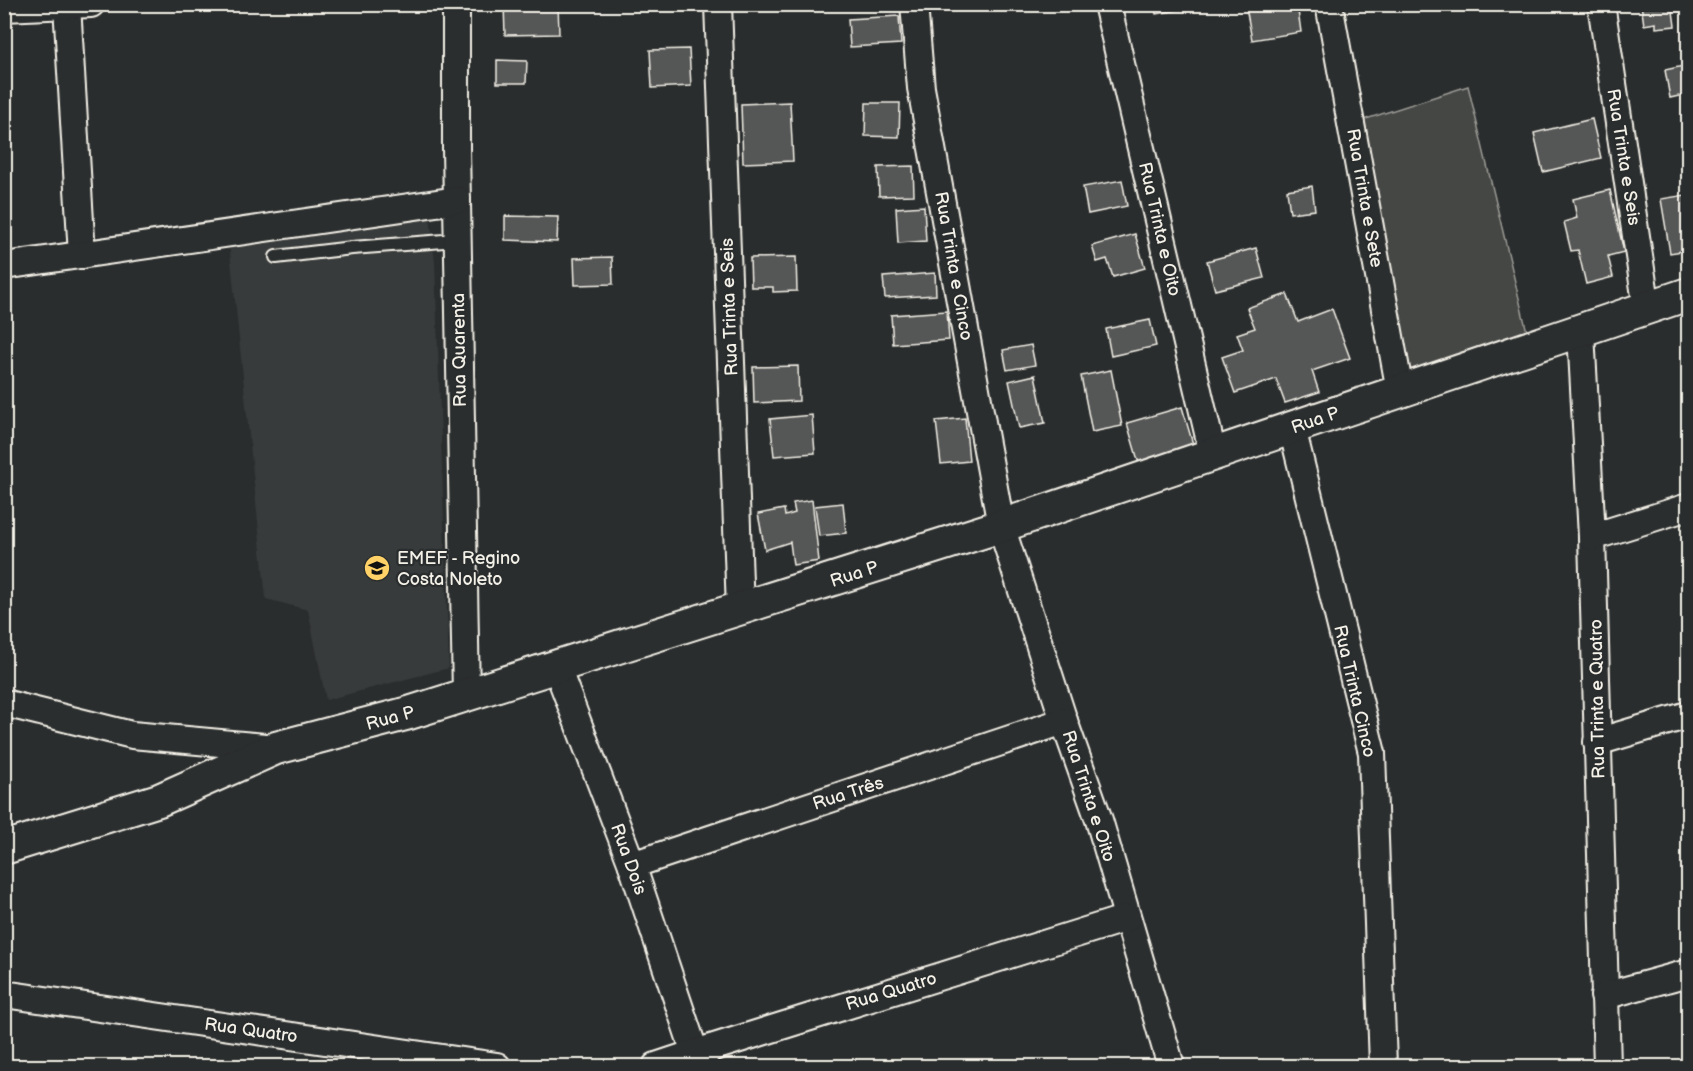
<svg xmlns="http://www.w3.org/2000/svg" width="1693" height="1071" font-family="'Balsamiq Sans',sans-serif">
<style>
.built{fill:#373a3a}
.green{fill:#444645;stroke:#9c9c96;stroke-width:1.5}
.building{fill:#555756;stroke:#f4f1e8;stroke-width:1.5}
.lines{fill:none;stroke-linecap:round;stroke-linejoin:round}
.service-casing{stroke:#f4f1e8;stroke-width:16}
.minor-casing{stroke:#f4f1e8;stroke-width:30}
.tertiary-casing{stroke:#f4f1e8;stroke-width:36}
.service{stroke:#2a2d2e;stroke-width:12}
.minor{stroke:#2a2d2e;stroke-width:26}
.tertiary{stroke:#2a2d2e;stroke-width:32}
.labels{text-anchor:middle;stroke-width:4.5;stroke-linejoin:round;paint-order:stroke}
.street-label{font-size:18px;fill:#f4f1e8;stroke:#2a2d2e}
.poi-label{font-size:18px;fill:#f4f1e8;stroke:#2a2d2e;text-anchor:start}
</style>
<rect width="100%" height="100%" fill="#2a2d2e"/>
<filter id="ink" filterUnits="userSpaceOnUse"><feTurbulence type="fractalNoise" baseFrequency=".0167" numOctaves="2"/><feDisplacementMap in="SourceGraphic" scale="12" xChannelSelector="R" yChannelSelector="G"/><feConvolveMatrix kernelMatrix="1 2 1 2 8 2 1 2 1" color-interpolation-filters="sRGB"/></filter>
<g filter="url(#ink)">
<path class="built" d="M430,215L435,263L449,668L326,700L308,610L266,599L229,242Z"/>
<path class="green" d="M1468,86L1528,336L1408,378L1360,121Z"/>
<g class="building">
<path d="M504,4H558L559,34L505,35Z"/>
<path d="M1154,4H1185L1186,9L1156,14Z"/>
<path d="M1260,4H1297L1301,32L1252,40L1246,7Z"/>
<path d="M1641,4H1672L1675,26L1656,28V23L1644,25Z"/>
<path d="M899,16L901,44L850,47L848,19Z"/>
<path d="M689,49L691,86L652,88L650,50Z"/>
<path d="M497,60L527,61L526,83H497Z"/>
<path d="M1688,65V94L1670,98L1665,70Z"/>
<path d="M790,102L793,161L743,163L741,104Z"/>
<path d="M866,103H900L899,137L865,136Z"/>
<path d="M1592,119L1601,158L1543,172L1534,133Z"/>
<path d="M913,166L914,195L879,196L878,167Z"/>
<path d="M1122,180L1127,206L1088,214L1083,187Z"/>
<path d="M1312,186L1315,210L1290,213L1287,190Z"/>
<path d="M1610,190L1624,252L1608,256L1613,277L1586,284L1578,250L1571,251L1564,222L1577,218L1573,199Z"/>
<path d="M1686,195L1688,207V250L1670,253L1661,199Z"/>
<path d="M924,206L926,241L898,243L896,208Z"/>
<path d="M505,216L558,217L557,242L505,240Z"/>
<path d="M1135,234L1145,268L1113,277L1107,259L1097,262L1092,246Z"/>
<path d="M1256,248L1264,278L1215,290L1207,261Z"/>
<path d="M612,257L613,284L575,285L574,258Z"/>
<path d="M796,257L797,291L773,292V287H751L750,258Z"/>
<path d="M935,273L936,295L885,298L883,277Z"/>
<path d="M1287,294L1298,322L1332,309L1350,358L1312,371L1319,392L1285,403L1276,379L1235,393L1222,357L1243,350L1237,334L1255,328L1247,308Z"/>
<path d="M947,311L949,340L893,344L891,315Z"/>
<path d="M1150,320L1156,346L1111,356L1106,329Z"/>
<path d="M1031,345L1035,365L1007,370L1003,350Z"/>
<path d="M798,366L799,401L754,403L753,367Z"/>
<path d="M1111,370L1122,426L1092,432L1081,376Z"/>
<path d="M1035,375L1045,423L1019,428L1009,381Z"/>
<path d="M1182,407L1195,451L1140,467L1127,423Z"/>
<path d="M812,415L815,453L774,456L770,419Z"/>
<path d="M965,418L969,461L941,464L936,421Z"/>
<path d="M812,500L819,561L793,565L790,542L765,550L758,514L784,509L785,516L795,513L793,503Z"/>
<path d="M843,503L846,533L819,536L815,506Z"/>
</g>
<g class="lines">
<g class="service-casing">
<path id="service" d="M276,257L352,248L457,240"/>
</g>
<g class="minor-casing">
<g id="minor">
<path d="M456,4V148L466,695"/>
<path d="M718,4L740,610"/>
<path d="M914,4L921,88L1001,526L1064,721L1099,820L1171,1066"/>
<path d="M1107,4L1213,454"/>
<path d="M1329,4L1400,391"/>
<path d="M1601,4L1647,309"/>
<path d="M67,5L82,255"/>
<path d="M4,8L91,4"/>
<path d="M4,266L457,200"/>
<path d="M1581,332L1592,537L1607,1066"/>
<path d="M1292,428L1372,753L1383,1066"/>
<path d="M1592,537L1688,507"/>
<path d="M557,668L632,865L695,1053L705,1066"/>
<path d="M4,703L132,735L276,748"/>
<path d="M1597,742L1688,715"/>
<path d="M632,865L1064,721"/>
<path d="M4,994L497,1066"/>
<path d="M1604,996L1688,973"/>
<path d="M656,1066L695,1053L1127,918"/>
</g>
</g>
<g class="tertiary-casing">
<path id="tertiary" d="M4,848L159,800L276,748L409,713L1001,526L1688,294"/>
</g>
<use href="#service" class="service"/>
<use href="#minor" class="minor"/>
<use href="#tertiary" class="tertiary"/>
</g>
</g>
<defs>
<g id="school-disc" transform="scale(1.35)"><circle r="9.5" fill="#ffd166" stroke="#2a2d2e"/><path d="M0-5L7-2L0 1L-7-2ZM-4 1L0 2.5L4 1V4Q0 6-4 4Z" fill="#111"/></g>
</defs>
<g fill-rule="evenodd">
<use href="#school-disc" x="377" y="568"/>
</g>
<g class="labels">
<g class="street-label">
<text transform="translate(1624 157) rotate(81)" y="6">Rua Trinta e Seis</text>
<text transform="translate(1365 198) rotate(80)" y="6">Rua Trinta e Sete</text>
<text transform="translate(1160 229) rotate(77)" y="6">Rua Trinta e Oito</text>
<text transform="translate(954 266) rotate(80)" y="6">Rua Trinta e Cinco</text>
<text transform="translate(729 307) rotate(-92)" y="6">Rua Trinta e Seis</text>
<text transform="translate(459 350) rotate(-91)" y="6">Rua Quarenta</text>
<text transform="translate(1315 420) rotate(-19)" y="6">Rua P</text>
<text transform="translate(854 574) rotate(-18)" y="6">Rua P</text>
<text transform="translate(1355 691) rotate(77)" y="6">Rua Trinta Cinco</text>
<text transform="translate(1597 699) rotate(-91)" y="6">Rua Trinta e Quatro</text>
<text transform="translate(390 718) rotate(-15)" y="6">Rua P</text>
<text transform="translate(848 793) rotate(-18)" y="6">Rua Três</text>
<text transform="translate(1089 796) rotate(72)" y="6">Rua Trinta e Oito</text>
<text transform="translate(629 859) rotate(70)" y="6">Rua Dois</text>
<text transform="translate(891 991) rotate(-17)" y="6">Rua Quatro</text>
<text transform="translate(251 1030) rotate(8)" y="6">Rua Quatro</text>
</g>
<g class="poi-label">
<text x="397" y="564">EMEF - Regino<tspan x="397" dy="21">Costa Noleto</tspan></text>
</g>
</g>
<rect width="1693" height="1071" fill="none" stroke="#2a2d2e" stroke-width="24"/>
<rect x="12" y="12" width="1669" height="1047" fill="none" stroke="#f4f1e8" stroke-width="2" filter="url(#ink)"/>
</svg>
